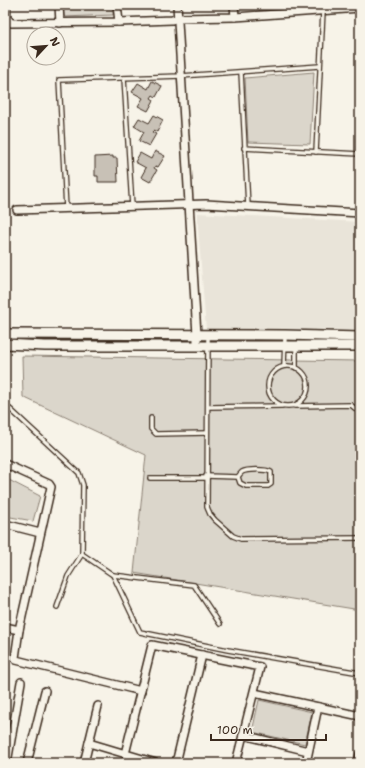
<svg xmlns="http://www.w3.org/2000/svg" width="365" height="768" font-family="'Shantell Sans',sans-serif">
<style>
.built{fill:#e9e4d9}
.green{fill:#dbd6cb;stroke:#8b8074}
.building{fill:#c8c1b6;stroke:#3b2a1e}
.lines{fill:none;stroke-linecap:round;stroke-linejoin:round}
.lane-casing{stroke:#3b2a1e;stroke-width:6}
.street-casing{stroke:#3b2a1e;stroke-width:10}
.secondary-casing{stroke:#3b2a1e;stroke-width:12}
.lane{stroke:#f7f3e8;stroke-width:3.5}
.street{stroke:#f7f3e8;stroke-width:7}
.secondary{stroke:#f7f3e8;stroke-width:9}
</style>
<rect width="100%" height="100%" fill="#f7f3e8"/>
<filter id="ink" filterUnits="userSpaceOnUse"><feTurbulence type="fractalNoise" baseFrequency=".025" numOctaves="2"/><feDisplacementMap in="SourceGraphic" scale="8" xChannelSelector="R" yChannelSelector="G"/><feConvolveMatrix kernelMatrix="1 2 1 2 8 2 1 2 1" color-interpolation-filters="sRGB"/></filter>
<g filter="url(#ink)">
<path class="built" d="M197,213L360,222V335L206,330Z"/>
<g class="green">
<path d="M63,5H113V15L64,17Z"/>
<path d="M314,72L310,144L248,142L245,78Z"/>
<path d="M22,356L360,361V610L134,573L146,455L23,397Z"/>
<path d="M5,478L40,496L33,521L5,516Z"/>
<path d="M259,700L312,712L305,744L252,732Z"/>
</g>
<g class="building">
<path d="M152,81L162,86L156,97L153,95L151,98L154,100L148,111L138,106L143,98L132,92L138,83L148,89Z"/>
<path d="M154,115L163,120L157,132L154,130L152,132L156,134L149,146L139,141L144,132L134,126L139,118L149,123Z"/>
<path d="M155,151L165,156L158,167L155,166L154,168L157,170L150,182L141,177L146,168L135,162L140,153L151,159Z"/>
<path d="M113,156V158H117L118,182H98V176H95V157Z"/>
</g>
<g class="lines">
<g class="lane-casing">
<g id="lane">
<path d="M241,72L248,206"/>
<path d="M124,78L132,206"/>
<path d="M244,148L360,154"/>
<path d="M316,152L323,11"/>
<path d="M66,208L59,80L181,76L320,66"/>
<path d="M208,335L207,507L210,514L215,520L233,536L241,539L360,538"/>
<circle cx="288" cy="386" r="20"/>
<path d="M284,366L285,337"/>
<path d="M296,368V347"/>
<path d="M295,406L351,405L357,410L360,414"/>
<path d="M208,407L282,406"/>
<path d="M10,409L79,473L83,485L82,554L68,576L57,607"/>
<path d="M151,418V429L156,434L207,433"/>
<path d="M206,476L238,477C239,475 241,473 242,472C247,469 266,469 271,472V484L268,486H246L240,483L238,477"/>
<path d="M150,478H206"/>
<path d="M82,554L113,575L140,632L228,650L360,673"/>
<path d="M113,575L194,585L220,624"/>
</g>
</g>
<g class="street-casing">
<g id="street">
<path d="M6,5L7,18L11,23L119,22L172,20L178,18L235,17L360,8"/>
<path d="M59,5L60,23"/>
<path d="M117,5L119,22"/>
<path d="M177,5L197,335V345"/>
<path d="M234,5L235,17"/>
<path d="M17,210L206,204L360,213"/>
<path d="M5,464L49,484L51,487L19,630L15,658L16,660L141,691"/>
<path d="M5,524L40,533"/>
<path d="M5,627L19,630"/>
<path d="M254,693L360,716"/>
<path d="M243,735L308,751"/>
<path d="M89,743L156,763"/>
<path d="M125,754L152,645L260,667L236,763"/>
<path d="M7,763L21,682"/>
<path d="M27,763L45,691"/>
<path d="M84,763L98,706"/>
<path d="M176,763L202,655"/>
<path d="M306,763L318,707"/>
<path d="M358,763L360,754"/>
</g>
</g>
<g class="secondary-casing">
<g id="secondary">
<path d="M5,334L285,335L360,337"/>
<path d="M5,344L45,346H360"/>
</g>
</g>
<use href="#lane" class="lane"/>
<use href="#street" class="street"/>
<use href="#secondary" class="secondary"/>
</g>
</g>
<rect width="365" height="768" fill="none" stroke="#f7f3e8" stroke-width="20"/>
<rect x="10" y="10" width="345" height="748" fill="none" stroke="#3b2a1e" stroke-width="1.5" filter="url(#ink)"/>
<g transform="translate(46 46) rotate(64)"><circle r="19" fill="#f7f3e8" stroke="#aca397"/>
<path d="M0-3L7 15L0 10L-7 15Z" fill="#3b2a1e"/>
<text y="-6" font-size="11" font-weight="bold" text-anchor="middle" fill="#3b2a1e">N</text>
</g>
<path d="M211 734v6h115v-6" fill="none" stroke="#3b2a1e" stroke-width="2"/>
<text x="217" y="734" font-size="12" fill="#3b2a1e" stroke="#f7f3e8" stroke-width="3" paint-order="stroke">100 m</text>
</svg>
